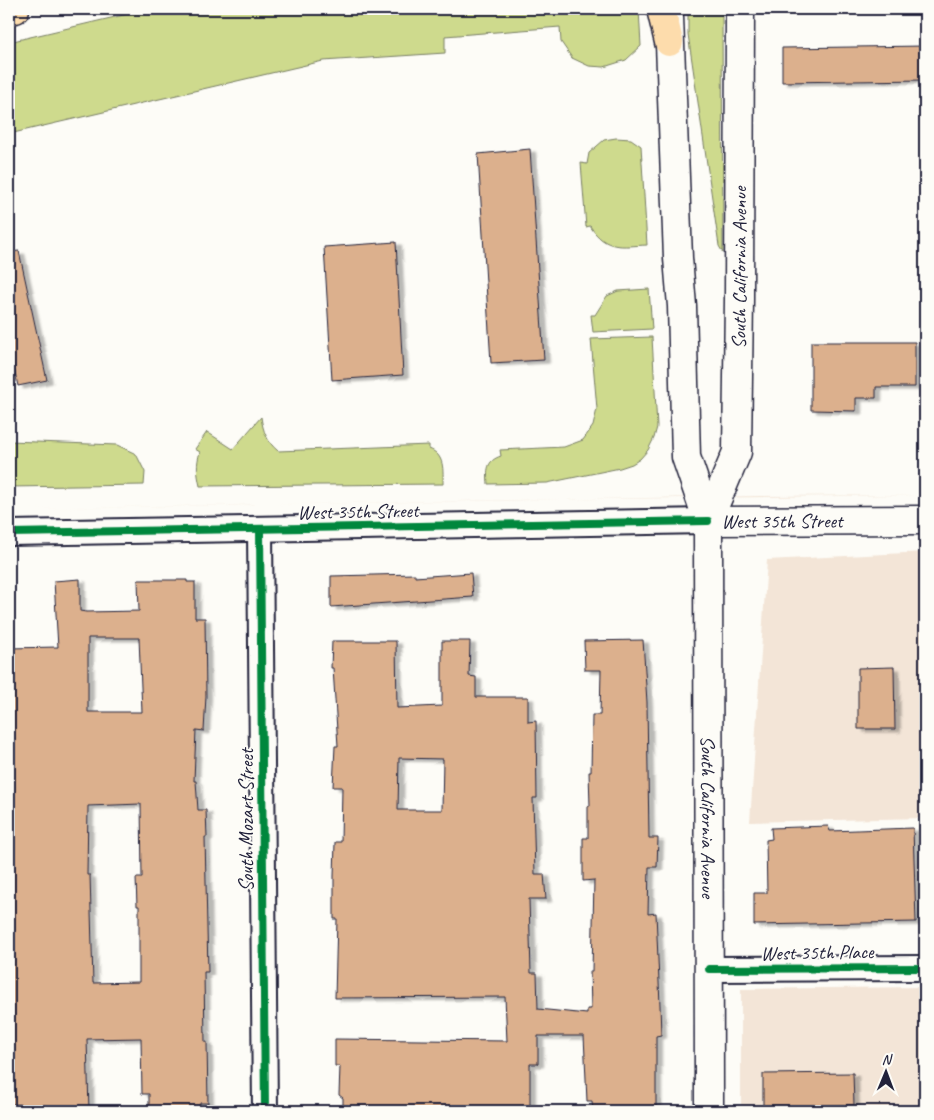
<svg xmlns="http://www.w3.org/2000/svg" width="934" height="1120" font-family="Caveat,sans-serif">
<style>
.built{fill:#f3e5d7}
.green{fill:#ceda8d;stroke:#787e64}
.building{fill:#dcb08d;stroke:#22223b;fill-rule:evenodd;filter:url(#shadow)}
.lines{fill:none;stroke-linecap:round;stroke-linejoin:round}
.minor-casing{stroke:#22223b;stroke-width:28}
.secondary-casing{stroke:#22223b;stroke-width:31}
.motorway-casing{stroke:#22223b;stroke-width:31}
.minor{stroke:#fdfcf7;stroke-width:24}
.secondary{stroke:#fdfcf7;stroke-width:28}
.motorway{stroke:#fddcac;stroke-width:28}
.cycleway-casing{stroke:#fdfcf7;stroke-width:11}
.cycleway{stroke:#00873e;stroke-width:8}
.labels{text-anchor:middle;stroke-width:4;stroke-linejoin:round;paint-order:stroke}
.street-label{font-size:20px;fill:#22223b;stroke:#fdfcf7}
</style>
<defs>
<filter id="shadow"><feDropShadow dx="5.5" dy="3" stdDeviation="1" flood-color="#0004"/></filter>
</defs>
<rect width="100%" height="100%" fill="#fdfcf7"/>
<filter id="ink" filterUnits="userSpaceOnUse"><feTurbulence type="fractalNoise" baseFrequency=".02" numOctaves="2"/><feDisplacementMap in="SourceGraphic" scale="10" xChannelSelector="R" yChannelSelector="G"/><feConvolveMatrix kernelMatrix="1 2 1 2 8 2 1 2 1" color-interpolation-filters="sRGB"/></filter>
<g filter="url(#ink)">
<g class="built">
<path d="M925,495L513,500L9,509L762,496Z"/>
<path d="M925,552V818L750,822L767,560Z"/>
<path d="M925,987V1111H741V989Z"/>
</g>
<g class="green">
<path d="M149,9H639L641,46L626,60L604,67L589,66L572,58L561,42L560,27L445,36V53L323,61L9,134V42Z"/>
<path d="M688,9H722L723,253L719,246L688,34Z"/>
<path d="M616,138L631,139L641,146L647,245C621,246 606,251 590,226L586,227L581,163L587,164L589,153L604,140Z"/>
<path d="M649,289L652,329L593,332L591,315H595L607,296L618,291Z"/>
<path d="M652,337L657,427L654,438L648,450L640,459L632,464L620,468L547,483L488,484C487,470 486,461 501,456L500,450L564,447L583,440L593,426L597,409L591,339Z"/>
<path d="M261,417C263,431 267,442 278,451L429,445V449C445,455 443,470 443,484L200,486C197,473 196,464 200,452L195,449L207,432L233,449Z"/>
<path d="M9,441L117,445L136,454L145,472L144,485L9,487Z"/>
</g>
<g class="building">
<path d="M925,46V80L782,82V48Z"/>
<path d="M530,149L544,360L491,363L478,154Z"/>
<path d="M396,242L403,375L332,380L324,247Z"/>
<path d="M19,251L47,380L18,386L9,345V252Z"/>
<path d="M811,342H915V387H876V398H856V411L811,410Z"/>
<path d="M471,573L473,597L331,607V576L415,574V577Z"/>
<path d="M80,579V611L86,612L139,611L138,580H187V582H195V618H205L206,696L204,731L196,730L194,781H196L198,810H206L207,837H205L208,972H204L205,1042H207L208,1103H200V1111H149V1094H142L141,1038L87,1039L89,1111H61V1106L9,1104V648L58,647L54,581ZM88,638H139L142,712H88ZM141,804L142,878H136L137,906H139V982L93,983L90,875H87L88,806Z"/>
<path d="M643,640L647,702L649,838H658L657,867H649L648,914L656,913L660,1005L661,1035L656,1036V1111H593L592,1101H587L584,1036H538V1064H530V1111H343V1098L339,1095L340,1066H335V1039L507,1041L505,997L335,998L337,919H334V876L335,842H341L342,787H333L335,746H338L333,668H331L332,641H396L397,708L442,706V641H470L469,676L476,677V697H528V722L536,721L537,798H533L535,874H544L546,899H529L531,973H537L538,1009L587,1014V1009H591L590,971H592L594,880L583,881V838H588V806H590L589,772H591L592,715H600L601,670H585L584,641ZM399,758L443,759L442,810H398Z"/>
<path d="M894,667L895,729H858V668Z"/>
<path d="M828,826L830,831L913,828L916,922L754,925V893H767L766,840L772,839L771,828Z"/>
<path d="M853,1073L854,1105L763,1106V1074Z"/>
</g>
<g class="lines">
<g class="minor-casing">
<g id="minor">
<path d="M260,529L265,1111"/>
<path d="M9,533L708,521"/>
<path d="M709,969L925,968"/>
</g>
</g>
<g class="secondary-casing">
<g id="secondary">
<path id="s1" d="M669,17L678,258L682,306L686,457L708,521L709,1111"/>
<path id="s2" d="M708,521L737,452L739,299L740,9"/>
<path id="s3" d="M708,521L925,520"/>
</g>
</g>
<g class="motorway-casing">
<g id="motorway">
<path d="M661,9L669,42"/>
<path d="M9,10L15,9"/>
</g>
</g>
<use href="#minor" class="minor"/>
<use href="#secondary" class="secondary"/>
<use href="#motorway" class="motorway"/>
<g class="cycleway-casing">
<g id="cycleway">
<path d="M260,529L265,1111"/>
<path d="M9,533L708,521"/>
<path d="M709,969L925,968"/>
</g>
</g>
<use href="#cycleway" class="cycleway"/>
</g>
</g>
<g class="labels">
<g class="street-label">
<text dy="7" stroke="none"><textPath href="#s2" startOffset="259">South California Avenue</textPath></text>
<text transform="translate(358 511) rotate(-1)" y="7">West 35th Street</text>
<text dy="7" stroke="none"><textPath href="#s3" startOffset="74">West 35th Street</textPath></text>
<text dy="7" stroke="none"><textPath href="#s1" startOffset="804">South California Avenue</textPath></text>
<text transform="translate(246 820) rotate(-90)" y="7">South Mozart Street</text>
<text transform="translate(817 952) rotate(-1)" y="7">West 35th Place</text>
</g>
</g>
<rect width="934" height="1120" fill="none" stroke="#fdfcf7" stroke-width="30"/>
<rect x="15" y="15" width="904" height="1090" fill="none" stroke="#22223b" stroke-width="2" filter="url(#ink)"/>
<g transform="translate(886 1072) rotate(1)" stroke="#fdfcf7" stroke-width="4" paint-order="stroke">
<path d="M0-4L9 19L0 12L-9 19Z" fill="#22223b"/>
<text y="-8" font-size="14" font-weight="bold" text-anchor="middle" fill="#22223b">N</text>
</g>
</svg>
